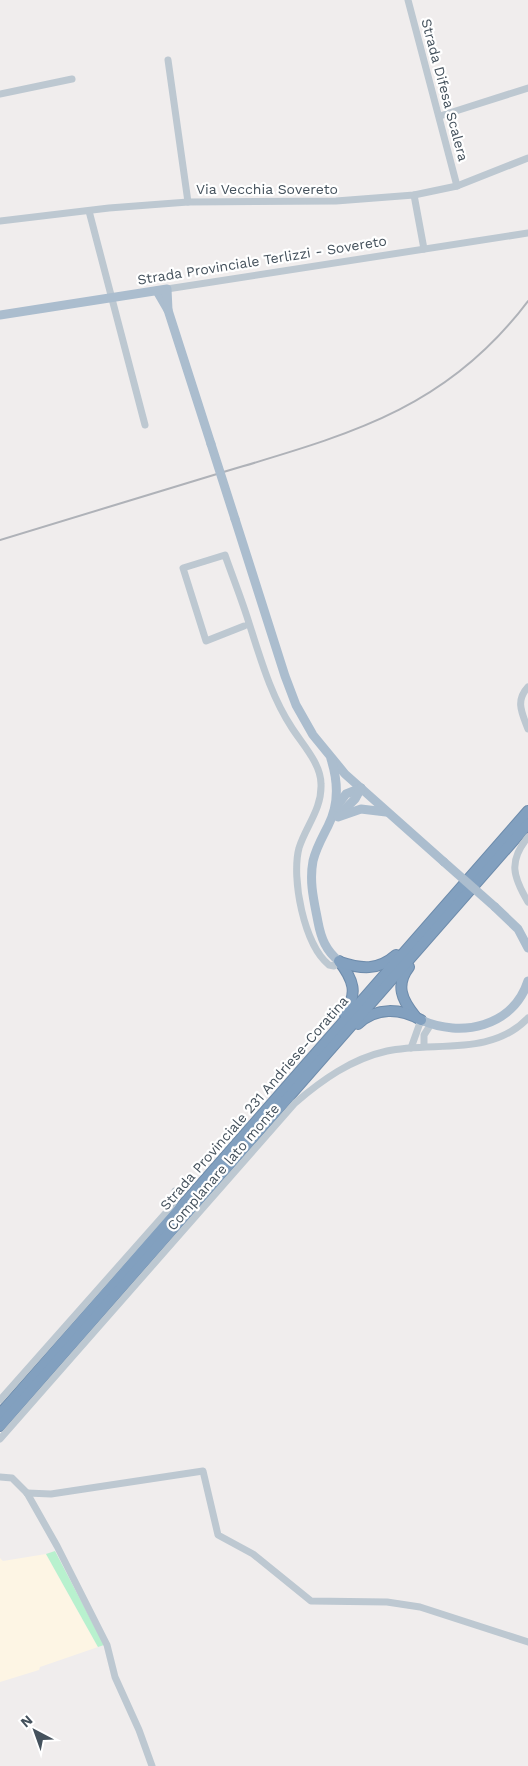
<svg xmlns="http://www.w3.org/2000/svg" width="528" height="1766" font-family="'Work Sans',sans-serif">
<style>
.commercial{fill:#fdf5e4}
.green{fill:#b8f1ce}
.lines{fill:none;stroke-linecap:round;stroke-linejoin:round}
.highway-casing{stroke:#6d8bab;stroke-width:12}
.minor{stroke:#bdc8d1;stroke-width:7}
.major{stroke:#abbdce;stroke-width:9}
.highway{stroke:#82a0bf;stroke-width:10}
.rail{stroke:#afb2b8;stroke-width:2}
.major-bridge{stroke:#abbdce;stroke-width:9}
.labels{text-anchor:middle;stroke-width:4.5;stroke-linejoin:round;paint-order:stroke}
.street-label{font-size:14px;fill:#44515c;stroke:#fff}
</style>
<rect width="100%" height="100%" fill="#f0eded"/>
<path class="commercial" d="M46,1554L98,1647L40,1667L39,1670L0,1682V1558L3,1561Z"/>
<path class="green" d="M55,1551L104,1645L98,1647L46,1554Z"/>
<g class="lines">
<g class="highway-casing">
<g id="highway">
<path d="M339,961C353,979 359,994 344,1013"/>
<path d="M340,962C361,969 378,971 396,955"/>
<path d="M409,967C395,985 402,1000 415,1016"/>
<path d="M358,1024C376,1007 400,1008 421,1020"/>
<path d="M0,1414L528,811"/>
<path d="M0,1426L528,824"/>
</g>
</g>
<g class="minor">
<path d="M408,0L457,186"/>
<path d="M168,60L188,202"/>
<path d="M0,94L72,79"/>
<path d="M440,116L528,88"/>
<path d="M414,195L424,249"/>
<path d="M89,211L145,425"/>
<path d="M0,221L109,208L188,202L336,201L414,195L457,186L528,158"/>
<path d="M167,289L528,233"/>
<path d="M244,626L206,641L183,568L225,555C233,578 242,600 249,623C261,660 271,696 292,728C303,745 321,764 321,784C322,809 306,826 299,848C291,878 304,945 329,965L334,966L339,961"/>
<path d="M528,687C515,701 522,713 528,729"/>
<path d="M528,837C508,861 513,877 528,902"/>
<path d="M424,1046V1035L431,1024"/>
<path d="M411,1048L421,1020"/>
<path d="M0,1400L171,1207L175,1200V1191"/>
<path d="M0,1439L295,1103C322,1080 351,1059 387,1051C434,1041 491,1057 528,1018"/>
<path d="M0,1477L12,1478L27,1493L57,1546L107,1645L115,1677L139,1730L152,1766"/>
<path d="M27,1493L51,1494L203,1471L218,1535L253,1554L311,1601L387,1602L420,1607L528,1642"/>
</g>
<g class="major">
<path d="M157,291L168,310L211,444"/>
<path d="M0,315L167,289L168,310"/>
<path d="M235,519L285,676L296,705L313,735L345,774L444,862"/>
<path d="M331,759C338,781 339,805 328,826C322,838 316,848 313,861C309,882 314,901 318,922C321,938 326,951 339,961"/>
<path d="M336,807L346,794L361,788"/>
<path d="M341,813L355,799L361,788"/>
<path d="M338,817L361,809L386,812"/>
<path d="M495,907L518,929L528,948"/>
<path d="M421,1020C461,1038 513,1027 528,981"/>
</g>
<use href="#highway" class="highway"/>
<path class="rail" d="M0,540C72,518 145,496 217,474C343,436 445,412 528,301"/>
<g class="major-bridge">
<path d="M211,444L235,519"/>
<path d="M444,862L495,907"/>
</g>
</g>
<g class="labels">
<g class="street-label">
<text transform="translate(445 90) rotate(75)" y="5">Strada Difesa Scalera</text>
<text x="267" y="194">Via Vecchia Sovereto</text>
<text transform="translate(262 260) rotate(-9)" y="5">Strada Provinciale Terlizzi - Sovereto</text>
<text transform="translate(254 1103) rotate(-49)" y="5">Strada Provinciale 231 Andriese-Coratina</text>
<text transform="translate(223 1167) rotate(-49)" y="5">Complanare lato monte</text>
</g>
</g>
<g transform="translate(35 1731) rotate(319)" stroke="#ffffff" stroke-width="4" paint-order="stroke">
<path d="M0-4L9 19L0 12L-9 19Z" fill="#44515c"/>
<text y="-8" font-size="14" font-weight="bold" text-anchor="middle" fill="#44515c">N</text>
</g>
</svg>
